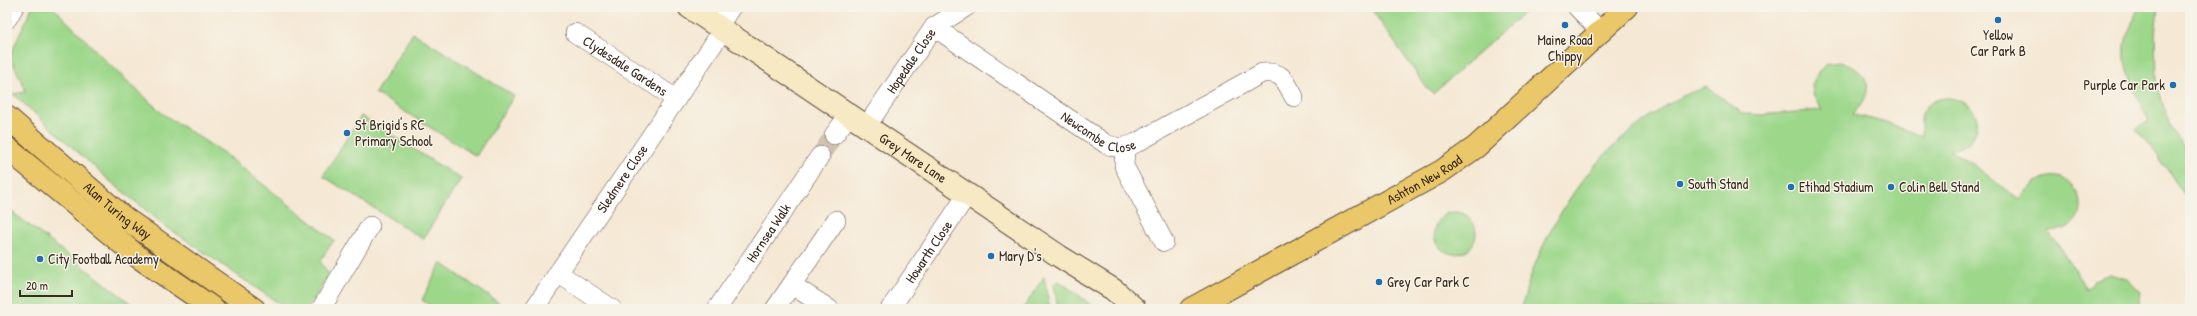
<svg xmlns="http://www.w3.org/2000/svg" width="2197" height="316" font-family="'Patrick Hand',sans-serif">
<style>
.green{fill:#9cd78a;stroke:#6c8054}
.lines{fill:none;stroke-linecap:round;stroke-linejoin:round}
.street-tunnel{stroke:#d0c2b0;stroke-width:19;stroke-dasharray:19 10;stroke-linecap:butt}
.street-casing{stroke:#574639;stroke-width:20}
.secondary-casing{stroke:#574639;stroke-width:24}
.primary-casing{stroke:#574639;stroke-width:24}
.highway-casing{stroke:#574639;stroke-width:24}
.street{stroke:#fff;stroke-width:19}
.secondary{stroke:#f7e9c3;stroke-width:22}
.primary{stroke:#eac769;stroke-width:22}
.highway{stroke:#eac769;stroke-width:22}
.poi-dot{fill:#1f6fb2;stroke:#f7f3e8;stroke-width:1.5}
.labels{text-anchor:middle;stroke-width:3;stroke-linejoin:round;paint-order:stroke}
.poi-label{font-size:14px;fill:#3b2a1e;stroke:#f7f3e8;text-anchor:start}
.street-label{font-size:14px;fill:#3b2a1e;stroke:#f7f3e8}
</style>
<rect width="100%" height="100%" fill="#f7f3e8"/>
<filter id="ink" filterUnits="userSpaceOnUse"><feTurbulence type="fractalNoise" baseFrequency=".025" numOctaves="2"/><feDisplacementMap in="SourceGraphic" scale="8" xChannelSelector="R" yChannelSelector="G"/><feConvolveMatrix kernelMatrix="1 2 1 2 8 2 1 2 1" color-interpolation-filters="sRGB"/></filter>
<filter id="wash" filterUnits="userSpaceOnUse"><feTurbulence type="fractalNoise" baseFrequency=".012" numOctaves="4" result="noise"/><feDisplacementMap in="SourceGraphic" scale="16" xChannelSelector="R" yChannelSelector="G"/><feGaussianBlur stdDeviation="0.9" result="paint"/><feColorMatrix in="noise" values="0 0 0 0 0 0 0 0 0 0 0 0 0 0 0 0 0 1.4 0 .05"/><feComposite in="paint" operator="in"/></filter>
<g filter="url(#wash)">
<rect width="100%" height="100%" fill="#f5e8d4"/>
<g class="green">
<path d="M32,7H53L111,66L163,114L222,152L334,240L320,261L329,275L307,309H287L164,225L110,181L13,94L26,92L10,56Z"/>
<path d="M1370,7H1530L1433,94L1426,87Z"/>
<path d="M2140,7H2158L2155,35L2156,81L2170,127L2190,155V203L2158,156L2136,129L2149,121C2137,96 2118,65 2127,36C2130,26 2136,16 2140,7Z"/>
<path d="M413,33L514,96L476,156L375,93Z"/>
<path d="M1840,62C1856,67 1874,78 1865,98C1863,104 1856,110 1852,115C1876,119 1898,126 1921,137C1922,129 1919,119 1923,112C1939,82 1993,105 1973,137C1968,145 1957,147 1950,150L1974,165L2019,200C2060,142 2101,208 2068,227C2062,231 2054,230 2048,231L2074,268L2086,290L2094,280L2110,274L2128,279L2141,292L2138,309H1522C1529,263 1566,196 1598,162C1619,139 1647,117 1674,101C1683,94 1696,91 1707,87L1742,113L1759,115L1822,110L1814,97L1812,85L1818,72L1827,64Z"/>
<path d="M361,116L461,179L423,239L323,176Z"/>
<path d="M7,208L138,309H7Z"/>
<circle cx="1455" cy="233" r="21"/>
<path d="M441,263L502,305L505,309H435L422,300Z"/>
<path d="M1044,277L1050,309H1023Z"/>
<path d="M1059,281L1097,309H1058L1054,284Z"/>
</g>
</g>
<g filter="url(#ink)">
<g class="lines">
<path class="street-tunnel" d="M820,156L834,135"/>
<g class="street-casing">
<g id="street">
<path d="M1577,7L1601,32"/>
<path d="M7,19L14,7"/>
<path d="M718,27L731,7"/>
<path id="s1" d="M934,27L1106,144C1117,149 1125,148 1136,143L1262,73C1283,71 1285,80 1294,97"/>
<path id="s2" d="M575,33L676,99"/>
<path id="s3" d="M866,127L934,27L966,7"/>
<path d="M834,135L849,115"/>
<path d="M1125,148L1124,166L1164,242"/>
<path d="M792,285L829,309"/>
<path d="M321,309L370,226"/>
<path d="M534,309L558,273"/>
<path id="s4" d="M612,309L558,273L723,30"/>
<path id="s5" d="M717,309L820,156"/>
<path d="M775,309L836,220"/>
<path id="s6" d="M890,309L967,195"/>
</g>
</g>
<g class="secondary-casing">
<g id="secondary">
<path id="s7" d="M689,7L1059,256L1114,290L1135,309"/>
</g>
</g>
<g class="primary-casing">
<g id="primary">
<path id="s8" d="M1191,309L1442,171L1476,147L1627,7"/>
</g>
</g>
<g class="highway-casing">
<g id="highway">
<path id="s9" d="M7,117L123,217L254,309"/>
<path d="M7,148L137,256L214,309"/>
</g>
</g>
<use href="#street" class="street"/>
<use href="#secondary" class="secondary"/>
<use href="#primary" class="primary"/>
<use href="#highway" class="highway"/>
</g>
</g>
<g class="poi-dot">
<circle cx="1998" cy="20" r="4"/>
<circle cx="1565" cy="25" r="4"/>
<circle cx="2173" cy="85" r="4"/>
<circle cx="347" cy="133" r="4"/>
<circle cx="1680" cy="184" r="4"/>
<circle cx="1791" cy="187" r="4"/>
<circle cx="1891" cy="187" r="4"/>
<circle cx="991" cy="256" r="4"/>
<circle cx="40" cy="259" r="4"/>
<circle cx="1379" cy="282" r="4"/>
</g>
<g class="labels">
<g class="poi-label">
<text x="1998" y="40" text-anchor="middle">Yellow<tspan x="1998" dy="16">Car Park B</tspan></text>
<text x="1565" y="45" text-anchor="middle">Maine Road<tspan x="1565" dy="16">Chippy</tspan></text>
<text x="2165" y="90" text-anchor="end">Purple Car Park</text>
<text x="355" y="130">St Brigid's RC<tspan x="355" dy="16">Primary School</tspan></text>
<text x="1688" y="189">South Stand</text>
<text x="1799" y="192">Etihad Stadium</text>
<text x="1899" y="192">Colin Bell Stand</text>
<text x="999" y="261">Mary D's</text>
<text x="48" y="264">City Football Academy</text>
<text x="1387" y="287">Grey Car Park C</text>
</g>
<g class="street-label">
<text dy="5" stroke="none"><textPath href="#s3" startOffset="80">Hopedale Close</textPath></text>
<text dy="5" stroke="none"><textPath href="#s2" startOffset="60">Clydesdale Gardens</textPath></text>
<text dy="5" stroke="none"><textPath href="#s1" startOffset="197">Newcombe Close</textPath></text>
<text dy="5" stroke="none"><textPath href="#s7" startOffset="270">Grey Mare Lane</textPath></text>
<text dy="5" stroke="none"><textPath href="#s4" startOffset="179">Sledmere Close</textPath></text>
<text dy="5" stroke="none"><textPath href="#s8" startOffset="267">Ashton New Road</textPath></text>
<text dy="5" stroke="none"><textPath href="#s9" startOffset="145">Alan Turing Way</textPath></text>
<text dy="5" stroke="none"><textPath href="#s5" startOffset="92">Hornsea Walk</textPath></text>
<text dy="5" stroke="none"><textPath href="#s6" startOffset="69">Howarth Close</textPath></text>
</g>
</g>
<rect width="2197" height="316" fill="none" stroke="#f7f3e8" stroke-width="24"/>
<path d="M20 290v6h52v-6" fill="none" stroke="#3b2a1e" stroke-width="2"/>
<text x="26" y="290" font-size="12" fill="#3b2a1e" stroke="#f7f3e8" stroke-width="3" paint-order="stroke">20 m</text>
</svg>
